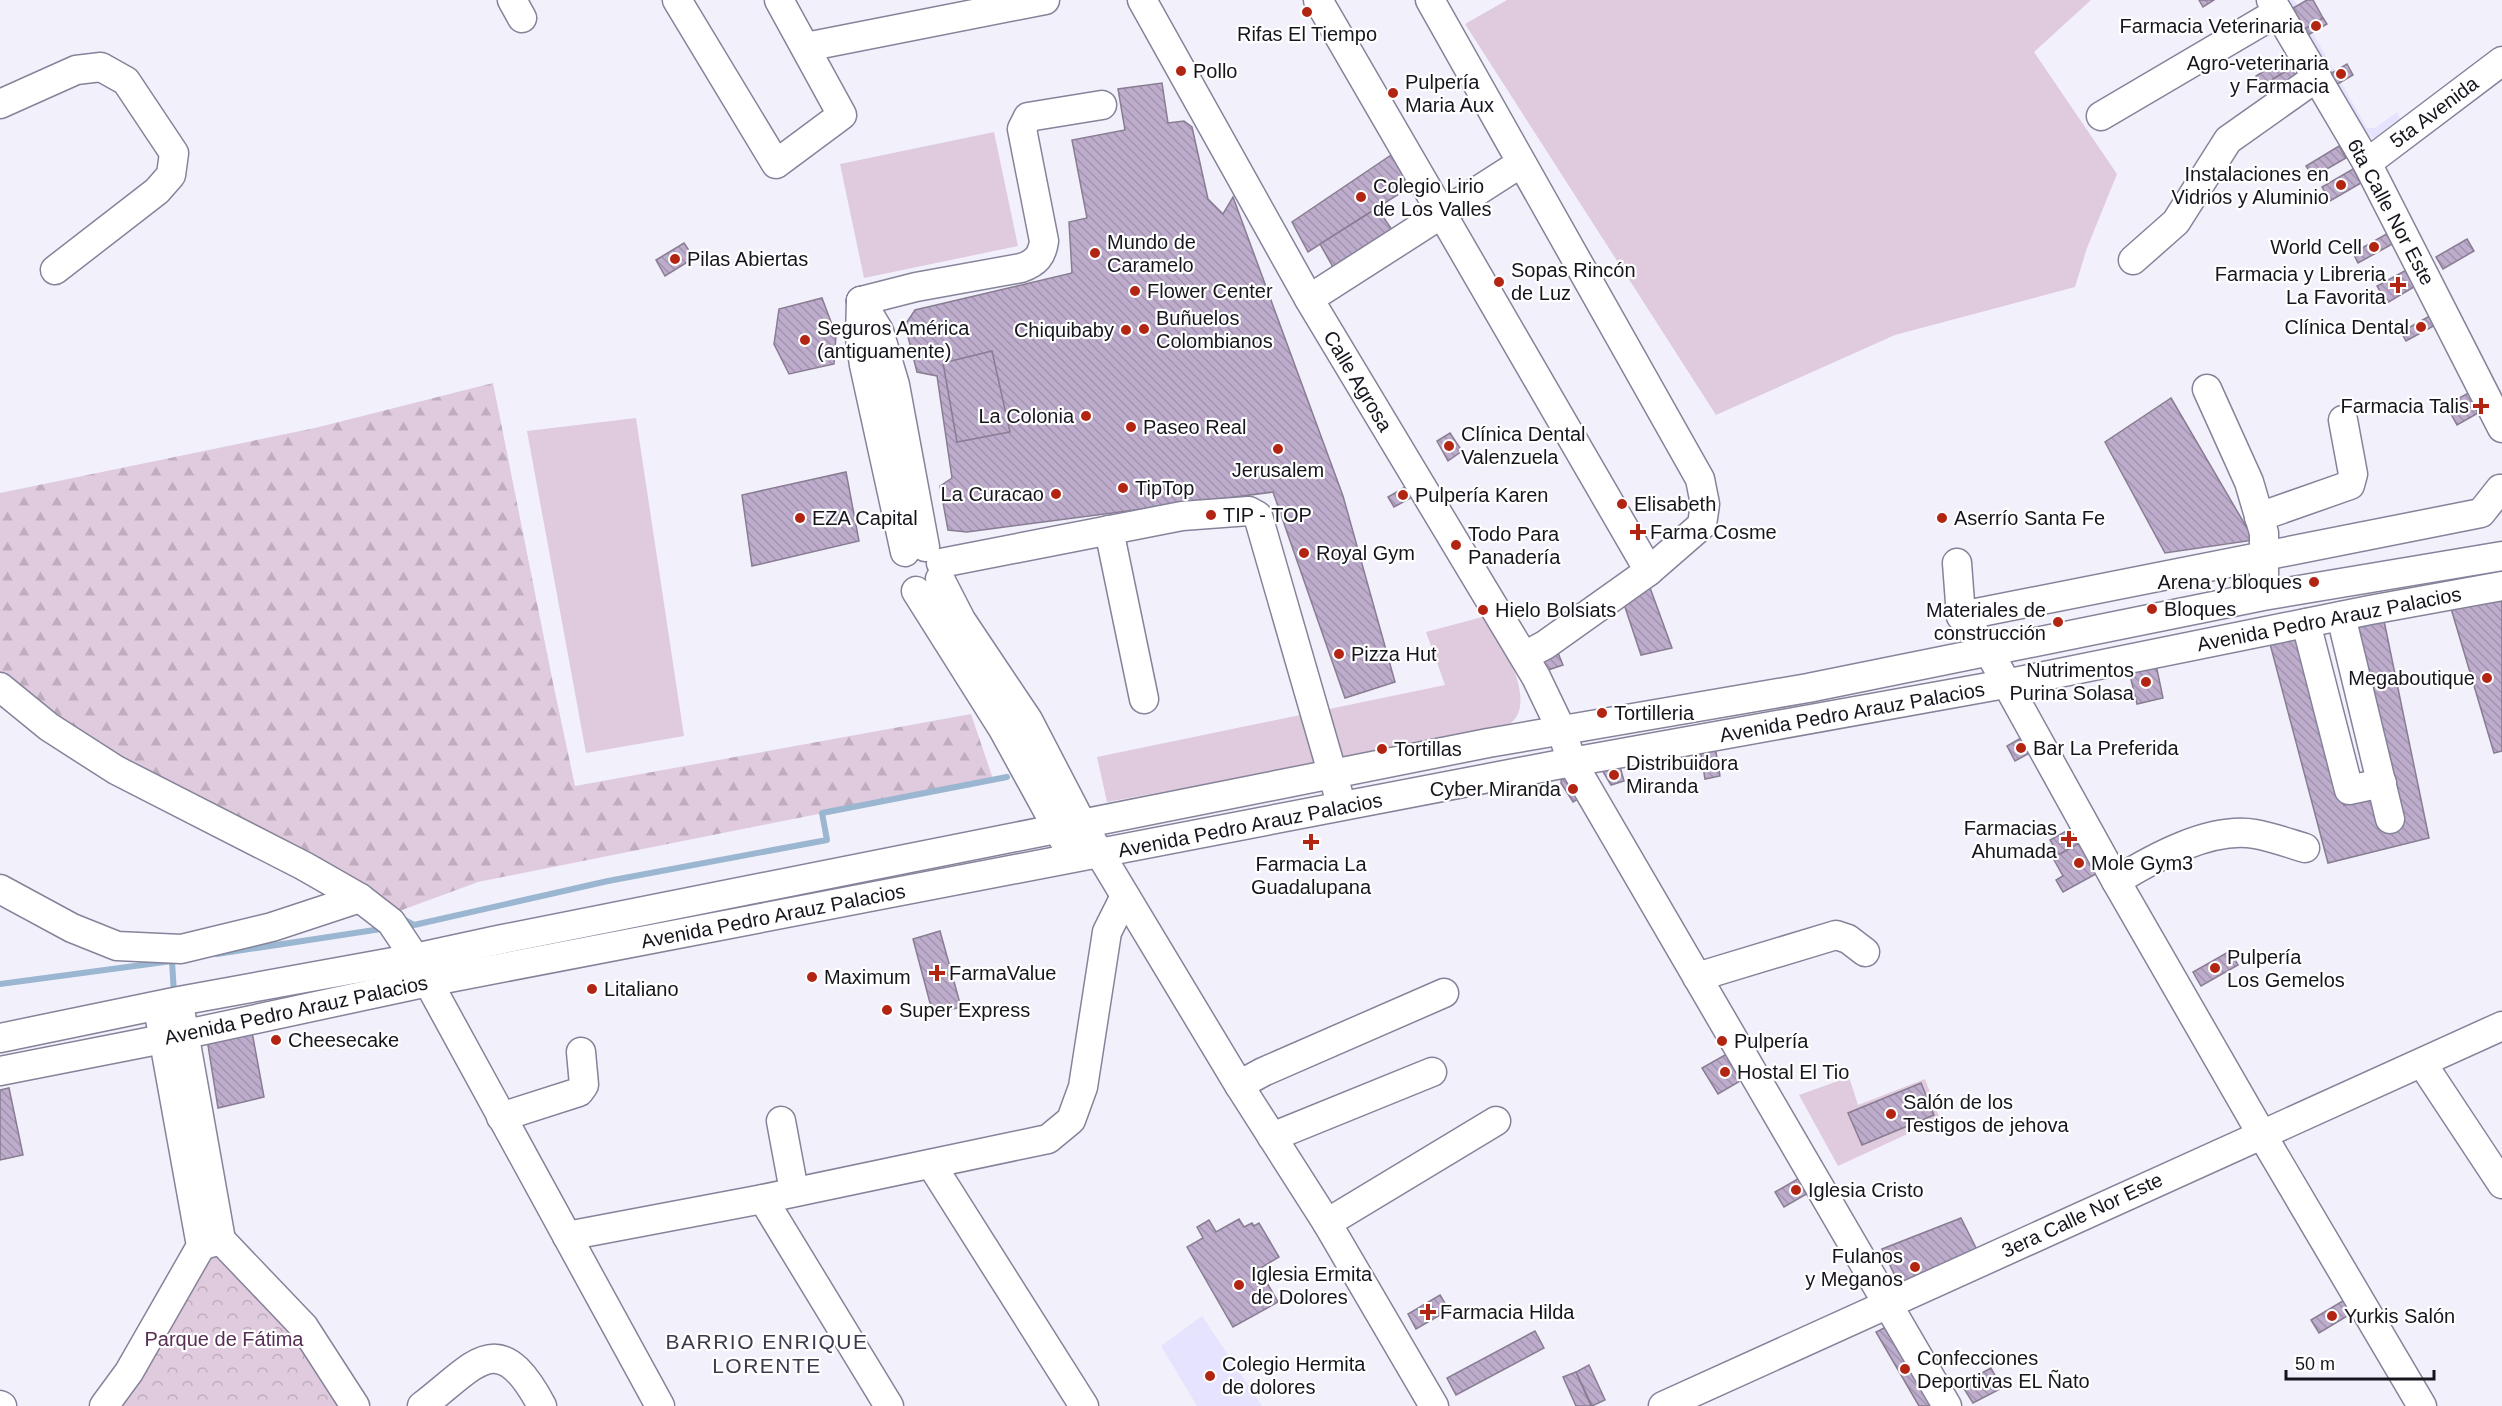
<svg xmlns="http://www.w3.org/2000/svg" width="2502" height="1406" font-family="Helvetica,sans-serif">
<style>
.built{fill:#e5e3fd}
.grass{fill:#dfcbdd}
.forest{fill:url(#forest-firs)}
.park{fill:url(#park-crowns)}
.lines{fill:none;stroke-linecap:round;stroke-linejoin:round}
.stream{stroke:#9ab6d0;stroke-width:6}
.building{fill:url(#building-back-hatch);stroke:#887d92;stroke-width:1.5}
.minor-casing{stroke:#85839a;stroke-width:31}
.minor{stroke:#fff;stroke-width:28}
.poi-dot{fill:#b32513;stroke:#fff;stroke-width:2}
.labels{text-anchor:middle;stroke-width:4.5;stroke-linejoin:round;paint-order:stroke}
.poi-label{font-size:20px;fill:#16151e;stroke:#fff;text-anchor:start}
.street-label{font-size:20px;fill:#16151e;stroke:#fff}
.park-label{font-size:20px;fill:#552e53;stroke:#fff}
.neighbourhood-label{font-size:21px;letter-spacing:1.5px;fill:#3c3a4e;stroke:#fff}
</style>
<defs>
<pattern id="forest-firs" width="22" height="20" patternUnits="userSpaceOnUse" patternTransform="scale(1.5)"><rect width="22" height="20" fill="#dfcbdd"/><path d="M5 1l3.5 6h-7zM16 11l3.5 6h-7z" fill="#bfadbd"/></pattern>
<pattern id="park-crowns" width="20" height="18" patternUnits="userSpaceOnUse" patternTransform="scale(1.5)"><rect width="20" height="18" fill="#dfcbdd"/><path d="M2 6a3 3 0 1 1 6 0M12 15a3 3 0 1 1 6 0" fill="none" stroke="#bfadbd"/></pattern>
<pattern id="building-back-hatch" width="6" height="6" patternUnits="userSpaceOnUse" patternTransform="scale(1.5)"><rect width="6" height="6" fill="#bdaccc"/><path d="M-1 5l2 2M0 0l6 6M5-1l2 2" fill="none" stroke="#a293af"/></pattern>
</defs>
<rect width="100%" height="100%" fill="#f2f1fb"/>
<g class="built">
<path d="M2285,0H2294L2367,128H2375L2397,112L2400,118L2374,138L2362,134Z"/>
<path d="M1202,1316L1262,1406H1197L1161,1346Z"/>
</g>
<g class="grass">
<path d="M1507,0H2091L2034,52L2117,174L2087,248L2075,287L1895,335L1716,415L1465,24Z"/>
<path d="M994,132L1018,246L864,278L840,164Z"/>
<path d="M636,418L684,736L586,753L527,431Z"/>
<path d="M1490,615C1500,640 1537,700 1512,722C1507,727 1497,729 1491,732L1107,802L1097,757L1445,685L1426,632Z"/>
<path d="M1849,1077L1858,1105L1925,1079L1940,1119L1838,1166L1799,1095Z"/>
</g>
<path class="forest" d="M493,383L553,683L575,786L971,714L993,779L478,882L394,913L122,760L0,678V493L315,428Z"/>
<path class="park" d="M229,1242L355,1406H100L206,1245Z"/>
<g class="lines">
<g class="stream">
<path d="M401,918L414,925L608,881L827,840L822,813L1007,777"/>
<path d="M217,954L381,929"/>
<path d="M0,984L172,961L174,994"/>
</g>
</g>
<g class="building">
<path d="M2199,0H2214L2203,7Z"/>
<path d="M2307,0H2313L2323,18L2305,29L2293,8Z"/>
<path d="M2323,18L2327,24L2308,35L2305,29Z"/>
<path d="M2285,58L2291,68L2262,86L2256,76Z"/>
<path d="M2347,64L2353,75L2336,85L2330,74Z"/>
<path d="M2291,68L2297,78L2268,96L2262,86Z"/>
<path d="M1162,83L1168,123L1184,121L1192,127L1208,199L1223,214L1233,197L1343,496L1395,682L1345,698L1273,492L967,532L948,530L940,486L952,478L937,376L917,372L905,325L915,310L1072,273L1069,222L1087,218L1072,140L1125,130L1118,89Z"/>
<path d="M2339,146L2346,158L2313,177L2306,166Z"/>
<path d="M1394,153L1410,187L1308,252L1292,222Z"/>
<path d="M2353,169L2361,183L2330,201L2322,187Z"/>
<path d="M1377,208L1397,237L1338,276L1320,244Z"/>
<path d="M2390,232L2396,242L2358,263L2353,253Z"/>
<path d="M2467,239L2474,251L2443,269L2436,257Z"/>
<path d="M684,243L694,258L665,276L656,260Z"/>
<path d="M2410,268L2419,284L2387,303L2377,286Z"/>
<path d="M822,298L836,335L834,364L789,374L774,344L779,309Z"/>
<path d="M2435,313L2441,322L2406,341L2401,332Z"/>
<path d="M992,351L1010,432L957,442L943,363Z"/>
<path d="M2476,389L2487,408L2457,425L2446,405Z"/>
<path d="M2171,398L2254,540L2165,553L2105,442Z"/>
<path d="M1450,433L1462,451L1448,461L1437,441Z"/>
<path d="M846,472L859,541L752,566L742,495Z"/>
<path d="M1412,483L1418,494L1394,507L1388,497Z"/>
<path d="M1649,585L1672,648L1641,655L1623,601Z"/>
<path d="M2502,595V751L2494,753L2450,605Z"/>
<path d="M2383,616L2429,838L2328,863L2269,640L2299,633L2344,805L2377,797L2384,830L2403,826L2357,623Z"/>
<path d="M1556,648L1563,665L1545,671L1537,651Z"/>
<path d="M2155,660L2163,698L2137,704L2128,667Z"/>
<path d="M2026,735L2035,750L2015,761L2007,746Z"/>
<path d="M1715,746L1720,776L1705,779L1700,749Z"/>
<path d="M1618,759L1624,781L1611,785L1602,770Z"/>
<path d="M1562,771L1585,795L1573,802L1561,783Z"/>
<path d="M2079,824L2088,838L2059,855L2050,840Z"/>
<path d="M2088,838L2105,869L2063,892L2056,880L2063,876L2053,858Z"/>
<path d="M940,931L961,1007L933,1014L913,939Z"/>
<path d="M2230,951L2238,965L2201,986L2193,972Z"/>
<path d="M252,1032L264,1097L218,1108L207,1039Z"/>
<path d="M1732,1051L1747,1077L1718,1094L1702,1068Z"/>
<path d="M1921,1083L1934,1115L1862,1145L1848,1113Z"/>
<path d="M9,1088L23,1155L0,1160V1090Z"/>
<path d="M1808,1173L1817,1188L1784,1207L1775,1192Z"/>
<path d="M1961,1218L1977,1250L1899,1284L1882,1249Z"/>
<path d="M1239,1219L1244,1227L1252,1223L1254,1226L1259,1223L1279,1257L1259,1269L1278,1302L1233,1327L1187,1247L1203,1238L1197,1227L1209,1220L1216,1232Z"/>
<path d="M1440,1295L1449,1310L1416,1329L1408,1314Z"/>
<path d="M2346,1299L2354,1312L2319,1333L2311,1320Z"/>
<path d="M1888,1326L1935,1406H1919L1876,1332Z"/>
<path d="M1535,1331L1544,1348L1456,1395L1447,1378Z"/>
<path d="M1589,1365L1605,1400L1592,1406L1576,1372Z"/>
<path d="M1991,1368L2002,1388L1973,1403L1961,1384Z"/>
<path d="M1576,1372L1591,1406H1576L1563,1377Z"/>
</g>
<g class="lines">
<g class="minor-casing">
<g id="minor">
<path d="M512,0L522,18"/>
<path d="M677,0L776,164L842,115L779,0"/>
<path d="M1142,0L1309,299L1536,677L1561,729L1572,762L1947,1406"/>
<path d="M1318,0L1649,571L1545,645L1524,656"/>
<path d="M1430,0L1700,479L1705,504L1702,525L1649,571"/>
<path d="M2271,0L2367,163L2502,428"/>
<path d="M806,47L1045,0"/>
<path d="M0,104L76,70L101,67L126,81L174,153L171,175L157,191L55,270"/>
<path d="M2101,116L2278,12"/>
<path d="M2367,163L2502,61"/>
<path d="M2133,260L2176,222L2228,140L2317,77"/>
<path d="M1309,299L1521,163"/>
<path d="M861,301L916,287L1021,268C1036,263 1042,256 1044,241L1022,129L1028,117L1102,105"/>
<path d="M861,301L879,331L895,385L925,547"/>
<path d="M861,301L860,338L864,365L905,552"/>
<path d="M2207,389L2249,482L2264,533V576"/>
<path d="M2259,517L2350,485L2353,474L2343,420"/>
<path d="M1109,530L1144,699"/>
<path d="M941,563L1182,516L1249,511L1258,516L1338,793"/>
<path d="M1957,563L1961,616L1988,650L2116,881L2261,1133L2422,1406"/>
<path d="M940,579L961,620L1028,720L1082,824L1239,1085L1327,1223L1434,1406"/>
<path d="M916,591L1003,729L1066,844"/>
<path d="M1961,616L2481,513L2500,489"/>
<path d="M2341,616L2390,819"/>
<path d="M2306,623L2349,790L2382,783"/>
<path d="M0,687L49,727L116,770L304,866L360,898L391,922L415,958L660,1406"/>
<path d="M2116,881C2153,858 2211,826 2255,834C2272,837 2288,843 2305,848"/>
<path d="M0,889L72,928L117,946L181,949L272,927L360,898"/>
<path d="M1697,977L1836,935L1848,939L1865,952"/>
<path d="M181,1015L221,1240"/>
<path d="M0,1038L179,1001L415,958L498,940L1488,743L1808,688L2263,596L2502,556"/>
<path d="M2422,1063L2502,1184"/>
<path d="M0,1071L163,1039L428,982L1572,762L2005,684L2370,610L2502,586"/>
<path d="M1239,1085L1263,1072L1444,993"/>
<path d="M501,1117L579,1092L584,1085L581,1052"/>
<path d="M781,1121L794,1191"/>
<path d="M1272,1137L1432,1072"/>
<path d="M931,1164L1084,1406"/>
<path d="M763,1199L889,1406"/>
<path d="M1327,1223L1496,1121"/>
<path d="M567,1236L763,1199L1048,1139L1071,1120L1083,1087L1107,932L1125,896"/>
<path d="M203,1245L221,1240L304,1327L355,1406"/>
<path d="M0,1405L2,1406"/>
<path d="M104,1406L129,1372L201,1246L160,1019"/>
<path d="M422,1406C476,1365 498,1324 542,1406"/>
<path d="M1663,1406L2502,1026"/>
</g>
</g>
<use href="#minor" class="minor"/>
</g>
<g class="poi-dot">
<circle cx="1307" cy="12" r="6"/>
<circle cx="2316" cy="26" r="6"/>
<circle cx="1181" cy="71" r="6"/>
<circle cx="2341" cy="74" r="6"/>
<circle cx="1393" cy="93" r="6"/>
<circle cx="2341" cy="185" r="6"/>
<circle cx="1361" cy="197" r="6"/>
<circle cx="2374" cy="247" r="6"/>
<circle cx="1095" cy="253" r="6"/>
<circle cx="675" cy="259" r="6"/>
<circle cx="1499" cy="282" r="6"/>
<path d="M2395 276h6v6h6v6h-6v6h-6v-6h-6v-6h6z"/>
<circle cx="1135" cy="291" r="6"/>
<circle cx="2421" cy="327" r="6"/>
<circle cx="1144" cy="329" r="6"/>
<circle cx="1126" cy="330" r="6"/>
<circle cx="805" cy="340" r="6"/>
<path d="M2478 397h6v6h6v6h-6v6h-6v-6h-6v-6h6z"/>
<circle cx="1086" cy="416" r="6"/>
<circle cx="1131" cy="427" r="6"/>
<circle cx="1449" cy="446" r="6"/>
<circle cx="1278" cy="449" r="6"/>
<circle cx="1123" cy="488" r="6"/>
<circle cx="1056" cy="494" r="6"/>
<circle cx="1403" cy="495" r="6"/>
<circle cx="1622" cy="504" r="6"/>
<circle cx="1211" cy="515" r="6"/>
<circle cx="800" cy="518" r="6"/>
<circle cx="1942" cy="518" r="6"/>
<path d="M1635 523h6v6h6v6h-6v6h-6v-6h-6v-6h6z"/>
<circle cx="1456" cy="545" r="6"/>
<circle cx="1304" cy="553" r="6"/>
<circle cx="2314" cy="582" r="6"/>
<circle cx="2152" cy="609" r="6"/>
<circle cx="1483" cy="610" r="6"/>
<circle cx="2058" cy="622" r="6"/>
<circle cx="1339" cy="654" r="6"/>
<circle cx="2487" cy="678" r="6"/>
<circle cx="2146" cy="682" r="6"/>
<circle cx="1602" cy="713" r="6"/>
<circle cx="2021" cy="748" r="6"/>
<circle cx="1382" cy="749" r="6"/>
<circle cx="1614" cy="775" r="6"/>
<circle cx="1573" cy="789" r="6"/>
<path d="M2066 830h6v6h6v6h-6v6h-6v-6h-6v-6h6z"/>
<path d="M1308 833h6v6h6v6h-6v6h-6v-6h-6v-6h6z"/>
<circle cx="2079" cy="863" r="6"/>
<circle cx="2215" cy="968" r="6"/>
<path d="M934 964h6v6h6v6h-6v6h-6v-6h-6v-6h6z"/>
<circle cx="812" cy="977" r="6"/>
<circle cx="592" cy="989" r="6"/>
<circle cx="887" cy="1010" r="6"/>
<circle cx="276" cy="1040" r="6"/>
<circle cx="1722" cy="1041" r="6"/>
<circle cx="1725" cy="1072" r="6"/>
<circle cx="1891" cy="1114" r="6"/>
<circle cx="1796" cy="1190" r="6"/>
<circle cx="1915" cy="1267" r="6"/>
<circle cx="1239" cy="1285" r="6"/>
<path d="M1425 1303h6v6h6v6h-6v6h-6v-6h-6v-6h6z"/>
<circle cx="2332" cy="1316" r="6"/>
<circle cx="1905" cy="1369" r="6"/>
<circle cx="1210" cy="1376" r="6"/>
</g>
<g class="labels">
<g class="poi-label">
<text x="2304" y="33" text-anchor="end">Farmacia Veterinaria</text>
<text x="1307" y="41" text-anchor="middle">Rifas El Tiempo</text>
<text x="2329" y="70" text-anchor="end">Agro-veterinaria<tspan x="2329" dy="23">y Farmacia</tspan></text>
<text x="1193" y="78">Pollo</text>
<text x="1405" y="89">Pulpería<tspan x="1405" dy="23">Maria Aux</tspan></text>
<text x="2329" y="181" text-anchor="end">Instalaciones en<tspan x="2329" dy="23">Vidrios y Aluminio</tspan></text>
<text x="1373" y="193">Colegio Lirio<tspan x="1373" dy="23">de Los Valles</tspan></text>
<text x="1107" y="249">Mundo de<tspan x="1107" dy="23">Caramelo</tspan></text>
<text x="2362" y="254" text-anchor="end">World Cell</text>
<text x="687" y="266">Pilas Abiertas</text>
<text x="1511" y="277">Sopas Rincón<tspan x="1511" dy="23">de Luz</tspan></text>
<text x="2386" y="281" text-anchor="end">Farmacia y Libreria<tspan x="2386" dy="23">La Favorita</tspan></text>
<text x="1147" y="298">Flower Center</text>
<text x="1156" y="325">Buñuelos<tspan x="1156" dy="23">Colombianos</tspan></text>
<text x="2409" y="334" text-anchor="end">Clínica Dental</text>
<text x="817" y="335">Seguros América<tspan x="817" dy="23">(antiguamente)</tspan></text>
<text x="1114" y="337" text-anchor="end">Chiquibaby</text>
<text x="2469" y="413" text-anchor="end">Farmacia Talis</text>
<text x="1074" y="423" text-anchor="end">La Colonia</text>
<text x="1143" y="434">Paseo Real</text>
<text x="1461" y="441">Clínica Dental<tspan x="1461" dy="23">Valenzuela</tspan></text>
<text x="1278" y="477" text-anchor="middle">Jerusalem</text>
<text x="1135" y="495">TipTop</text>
<text x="1044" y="501" text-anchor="end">La Curacao</text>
<text x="1415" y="502">Pulpería Karen</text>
<text x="1634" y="511">Elisabeth</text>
<text x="1223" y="522">TIP - TOP</text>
<text x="812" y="525">EZA Capital</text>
<text x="1954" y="525">Aserrío Santa Fe</text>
<text x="1650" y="539">Farma Cosme</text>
<text x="1468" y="541">Todo Para<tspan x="1468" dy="23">Panadería</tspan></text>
<text x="1316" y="560">Royal Gym</text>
<text x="2302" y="589" text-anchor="end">Arena y bloques</text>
<text x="2164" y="616">Bloques</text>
<text x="1495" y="617">Hielo Bolsiats</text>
<text x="2046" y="617" text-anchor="end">Materiales de<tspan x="2046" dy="23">construcción</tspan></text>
<text x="1351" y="661">Pizza Hut</text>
<text x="2134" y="677" text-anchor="end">Nutrimentos<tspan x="2134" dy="23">Purina Solasa</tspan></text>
<text x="2475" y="685" text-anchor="end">Megaboutique</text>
<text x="1614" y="720">Tortilleria</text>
<text x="2033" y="755">Bar La Preferida</text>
<text x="1394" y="756">Tortillas</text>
<text x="1626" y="770">Distribuidora<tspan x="1626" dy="23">Miranda</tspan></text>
<text x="1561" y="796" text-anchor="end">Cyber Miranda</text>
<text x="2057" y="835" text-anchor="end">Farmacias<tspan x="2057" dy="23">Ahumada</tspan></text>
<text x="2091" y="870">Mole Gym3</text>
<text x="1311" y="871" text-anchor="middle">Farmacia La<tspan x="1311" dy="23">Guadalupana</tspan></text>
<text x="2227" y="964">Pulpería<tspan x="2227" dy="23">Los Gemelos</tspan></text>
<text x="949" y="980">FarmaValue</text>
<text x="824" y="984">Maximum</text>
<text x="604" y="996">Litaliano</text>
<text x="899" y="1017">Super Express</text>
<text x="288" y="1047">Cheesecake</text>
<text x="1734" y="1048">Pulpería</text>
<text x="1737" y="1079">Hostal El Tio</text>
<text x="1903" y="1109">Salón de los<tspan x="1903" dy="23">Testigos de jehova</tspan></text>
<text x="1808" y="1197">Iglesia Cristo</text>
<text x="1903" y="1263" text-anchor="end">Fulanos<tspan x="1903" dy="23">y Meganos</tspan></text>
<text x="1251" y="1281">Iglesia Ermita<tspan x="1251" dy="23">de Dolores</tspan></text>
<text x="1440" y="1319">Farmacia Hilda</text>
<text x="2344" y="1323">Yurkis Salón</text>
<text x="1917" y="1365">Confecciones<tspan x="1917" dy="23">Deportivas EL Ñato</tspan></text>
<text x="1222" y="1371">Colegio Hermita<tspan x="1222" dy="23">de dolores</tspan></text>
</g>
<g class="street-label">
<text transform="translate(2434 112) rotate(-37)" y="7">5ta Avenida</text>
<text transform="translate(2391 212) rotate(62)" y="7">6ta Calle Nor Este</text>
<text transform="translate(1358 381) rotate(59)" y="7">Calle Agrosa</text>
<text transform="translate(2329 619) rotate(-11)" y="7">Avenida Pedro Arauz Palacios</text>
<text transform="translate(1852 712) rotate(-10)" y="7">Avenida Pedro Arauz Palacios</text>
<text transform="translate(1250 825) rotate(-11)" y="7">Avenida Pedro Arauz Palacios</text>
<text transform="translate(773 916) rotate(-11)" y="7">Avenida Pedro Arauz Palacios</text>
<text transform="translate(296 1010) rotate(-12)" y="7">Avenida Pedro Arauz Palacios</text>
<text transform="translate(2082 1215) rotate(-25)" y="7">3era Calle Nor Este</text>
</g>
<g class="park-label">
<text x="224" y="1346">Parque de Fátima</text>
</g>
<g class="neighbourhood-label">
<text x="767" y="1349">BARRIO ENRIQUE<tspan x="767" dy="24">LORENTE</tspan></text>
</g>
</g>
<path d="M2286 1370v9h148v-9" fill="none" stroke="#16151e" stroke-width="3"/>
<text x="2295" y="1370" font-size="18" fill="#16151e" stroke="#ffffff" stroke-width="4.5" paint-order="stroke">50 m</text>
</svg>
